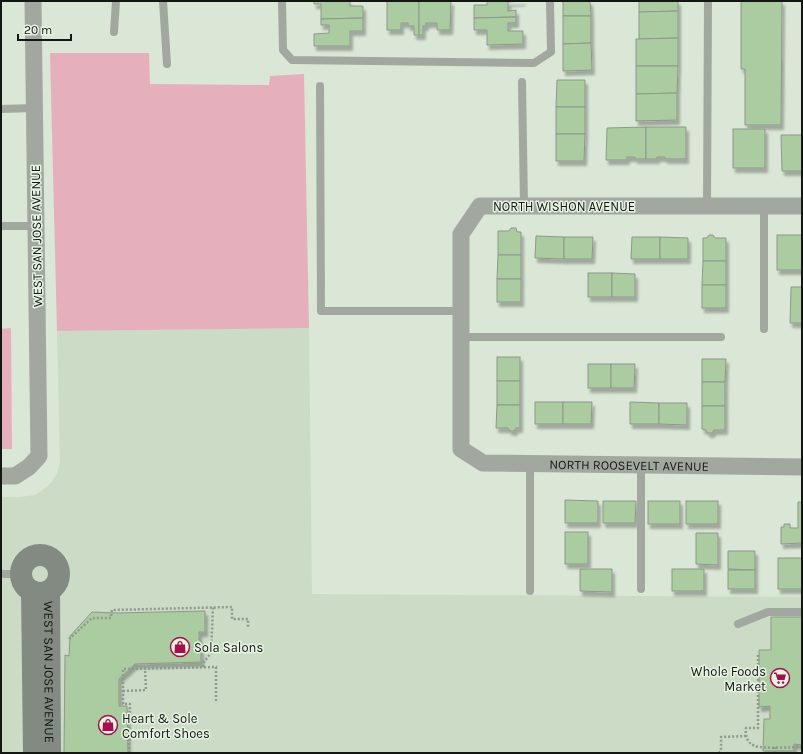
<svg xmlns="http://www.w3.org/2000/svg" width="803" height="754" font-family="Karla,sans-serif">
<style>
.built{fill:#cbdbc6}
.green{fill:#e5b0bb}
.building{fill:#abcca0;stroke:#8d988a;filter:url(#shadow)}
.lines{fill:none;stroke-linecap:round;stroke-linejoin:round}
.path{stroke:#90998d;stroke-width:2.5;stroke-dasharray:2 2;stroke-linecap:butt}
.lane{stroke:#a2a7a0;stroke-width:8}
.street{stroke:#a2a7a0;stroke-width:17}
.secondary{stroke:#838a81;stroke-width:22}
.labels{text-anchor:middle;stroke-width:3;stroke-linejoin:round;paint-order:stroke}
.street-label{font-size:13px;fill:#131711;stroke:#e7f3e3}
.poi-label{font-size:13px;fill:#131711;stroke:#e7f3e3;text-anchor:start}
</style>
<defs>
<filter id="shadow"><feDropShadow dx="2.5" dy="4.5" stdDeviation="1" flood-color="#0004"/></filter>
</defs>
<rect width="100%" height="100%" fill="#dae6d6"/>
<path class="built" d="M309,328L312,594L802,597V753H1V497H20L35,495L44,489L52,482L57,473L60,463L57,331Z"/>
<g class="green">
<path d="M50,53H149L150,84L269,85L270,76L304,74L309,328L57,331Z"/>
<path d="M11,328L12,449H1V329Z"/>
</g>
<g class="building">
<path d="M314,1H350V6H363V18L321,19V4H314Z"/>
<path d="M387,1H419V35H414V26H408V23H401V30H387Z"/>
<path d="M419,1H451L450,30H437V23H426V26H423V35H419Z"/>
<path d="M487,1H523L508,2V11L516,10V17L474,18V5H487Z"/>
<path d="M563,1H590L591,16H563Z"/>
<path d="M639,1H678V11L639,12Z"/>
<path d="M741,1H782L781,125H745V69H741Z"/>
<path d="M678,11V38L639,39V12Z"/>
<path d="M563,16H591V43L563,44Z"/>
<path d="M516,17V23H508V31H523V44L487,45V30H474V18Z"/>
<path d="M363,18V31H350V46H314V34L329,33V25H321V19Z"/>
<path d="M678,38V66H636V39Z"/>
<path d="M591,43L592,70L563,71V44Z"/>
<path d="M636,66H678L677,93L636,94Z"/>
<path d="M557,80H585V107H556Z"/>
<path d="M677,93V120L636,121V94Z"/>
<rect x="556" y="107" width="29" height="27"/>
<path d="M646,127V159H635V157H627V160H606L607,128Z"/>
<path d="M646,127H686V159H665V157H657V159H646Z"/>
<rect x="733" y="129" width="32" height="39"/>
<path d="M556,134H585L584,161H556Z"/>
<path d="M781,135H802V171H782Z"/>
<path d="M511,228H516L517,232H521V255H498V231H509Z"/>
<path d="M709,235H713L715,238H726V261H703V238H707Z"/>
<rect x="777" y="235" width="25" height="35"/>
<path d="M536,236L564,237V259L535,258Z"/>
<path d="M564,237H593L592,259H564Z"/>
<path d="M632,237H660V259H631Z"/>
<path d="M660,237L688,238V259H660Z"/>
<path d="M498,255H521V279H497Z"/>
<path d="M703,261H726V285H702Z"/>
<rect x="588" y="273" width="24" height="24"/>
<path d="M612,273L635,274V297H612Z"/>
<rect x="497" y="279" width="24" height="23"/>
<rect x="702" y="285" width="24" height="23"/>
<path d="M791,287H802V323H790Z"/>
<rect x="497" y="357" width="23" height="24"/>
<path d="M702,359H726L725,382H702Z"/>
<rect x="588" y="364" width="23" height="24"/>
<path d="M611,364H635L634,388H611Z"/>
<rect x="497" y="381" width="23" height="24"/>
<rect x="702" y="382" width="23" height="24"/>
<rect x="535" y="402" width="28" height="22"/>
<path d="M563,402H592L591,424H563Z"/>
<path d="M630,402L659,403V424H630Z"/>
<path d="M659,403H687V425L659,424Z"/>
<path d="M497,405H520V428H516L514,431H510L508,428H496Z"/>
<path d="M702,406H725V430H714L712,433H708L706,430L702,429Z"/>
<path d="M565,500L598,501V523H565Z"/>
<path d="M603,501H636L635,523H603Z"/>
<rect x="648" y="501" width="32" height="23"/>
<rect x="686" y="501" width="32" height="23"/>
<path d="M798,502H802V543L781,544V527H784V524H790V528H798Z"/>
<rect x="565" y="532" width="23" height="32"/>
<path d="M696,533H718V565L696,564Z"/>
<path d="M728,551H755V570L728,569Z"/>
<rect x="778" y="558" width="24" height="31"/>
<path d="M580,569H612V592L580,591Z"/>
<rect x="672" y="569" width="32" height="22"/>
<rect x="728" y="570" width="27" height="19"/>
<path d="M205,611V632H199V640H201V662L135,664L119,679V706H127L128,753H64L65,655L69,656L70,636L92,612L116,613Z"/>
<path d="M771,617H802V745L794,744V751H763L764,719H770V706L759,707V650H771Z"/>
</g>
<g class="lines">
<g class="path">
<path d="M69,639L92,618H111L112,610L232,607V619H248V628"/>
<path d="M758,655V728H746C745,736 747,743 755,746C762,749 793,747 802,747"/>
<path d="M203,667L204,662L211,653L213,607"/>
<path d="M123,691L146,690L145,669"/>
<path d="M775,747V753"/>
<path d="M129,753L130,704H123V669L216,667V702"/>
<path d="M719,753L721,751V737L746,736"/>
</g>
<g class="lane">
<path d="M163,1L167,64"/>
<path d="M282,1L283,50L292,60L534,63L551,52L550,1"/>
<path d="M114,32L116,1"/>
<path d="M522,82L524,206"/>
<path d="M320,86L321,311H461"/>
<path d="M1,109L35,108"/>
<path d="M707,206L708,1"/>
<path d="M764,206V329"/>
<path d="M1,226H36"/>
<path d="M461,337H721"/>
<path d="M641,465V589"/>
<path d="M1,574H20"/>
<path d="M530,591V463"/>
<path d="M738,624L768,612H802"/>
</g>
<g class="street">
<path id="s1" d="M802,206H480L461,234V449L483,463L802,467"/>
<path d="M1,476H15L29,467L39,456L33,1"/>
</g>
<g class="secondary">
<circle cx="40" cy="574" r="19"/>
<path d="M32,591L34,753"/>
<path id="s2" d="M49,591L50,753"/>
</g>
</g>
<defs>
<g id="shop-ring" transform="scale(1)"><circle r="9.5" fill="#e7f3e3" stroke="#a4104e" stroke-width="1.5"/><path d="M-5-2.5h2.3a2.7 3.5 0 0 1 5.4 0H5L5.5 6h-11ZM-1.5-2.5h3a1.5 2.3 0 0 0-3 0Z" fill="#a4104e"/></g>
<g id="supermarket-ring" transform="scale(1)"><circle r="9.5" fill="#e7f3e3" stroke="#a4104e" stroke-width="1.5"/><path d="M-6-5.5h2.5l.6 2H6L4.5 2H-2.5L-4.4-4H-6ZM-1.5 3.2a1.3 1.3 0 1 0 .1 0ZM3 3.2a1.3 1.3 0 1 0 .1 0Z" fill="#a4104e"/></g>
</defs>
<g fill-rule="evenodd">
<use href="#shop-ring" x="180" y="647"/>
<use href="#supermarket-ring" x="780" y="678"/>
<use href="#shop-ring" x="108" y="725"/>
</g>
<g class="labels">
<g class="street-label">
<text x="564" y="211">NORTH WISHON AVENUE</text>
<text transform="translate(36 236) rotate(-91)" y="5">WEST SAN JOSE AVENUE</text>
<text dy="5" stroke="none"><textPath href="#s1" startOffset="743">NORTH ROOSEVELT AVENUE</textPath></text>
<text dy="5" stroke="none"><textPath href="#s2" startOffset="81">WEST SAN JOSE AVENUE</textPath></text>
</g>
<g class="poi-label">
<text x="194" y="652">Sola Salons</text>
<text x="766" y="676" text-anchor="end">Whole Foods<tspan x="766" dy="15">Market</tspan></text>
<text x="122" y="723">Heart &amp; Sole<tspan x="122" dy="15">Comfort Shoes</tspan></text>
</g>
</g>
<rect width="803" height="754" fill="none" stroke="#131711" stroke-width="4"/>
<path d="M18 34v6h53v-6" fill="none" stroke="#131711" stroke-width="2"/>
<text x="24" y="34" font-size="12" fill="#131711" stroke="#e7f3e3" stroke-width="3" paint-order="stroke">20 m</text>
</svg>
